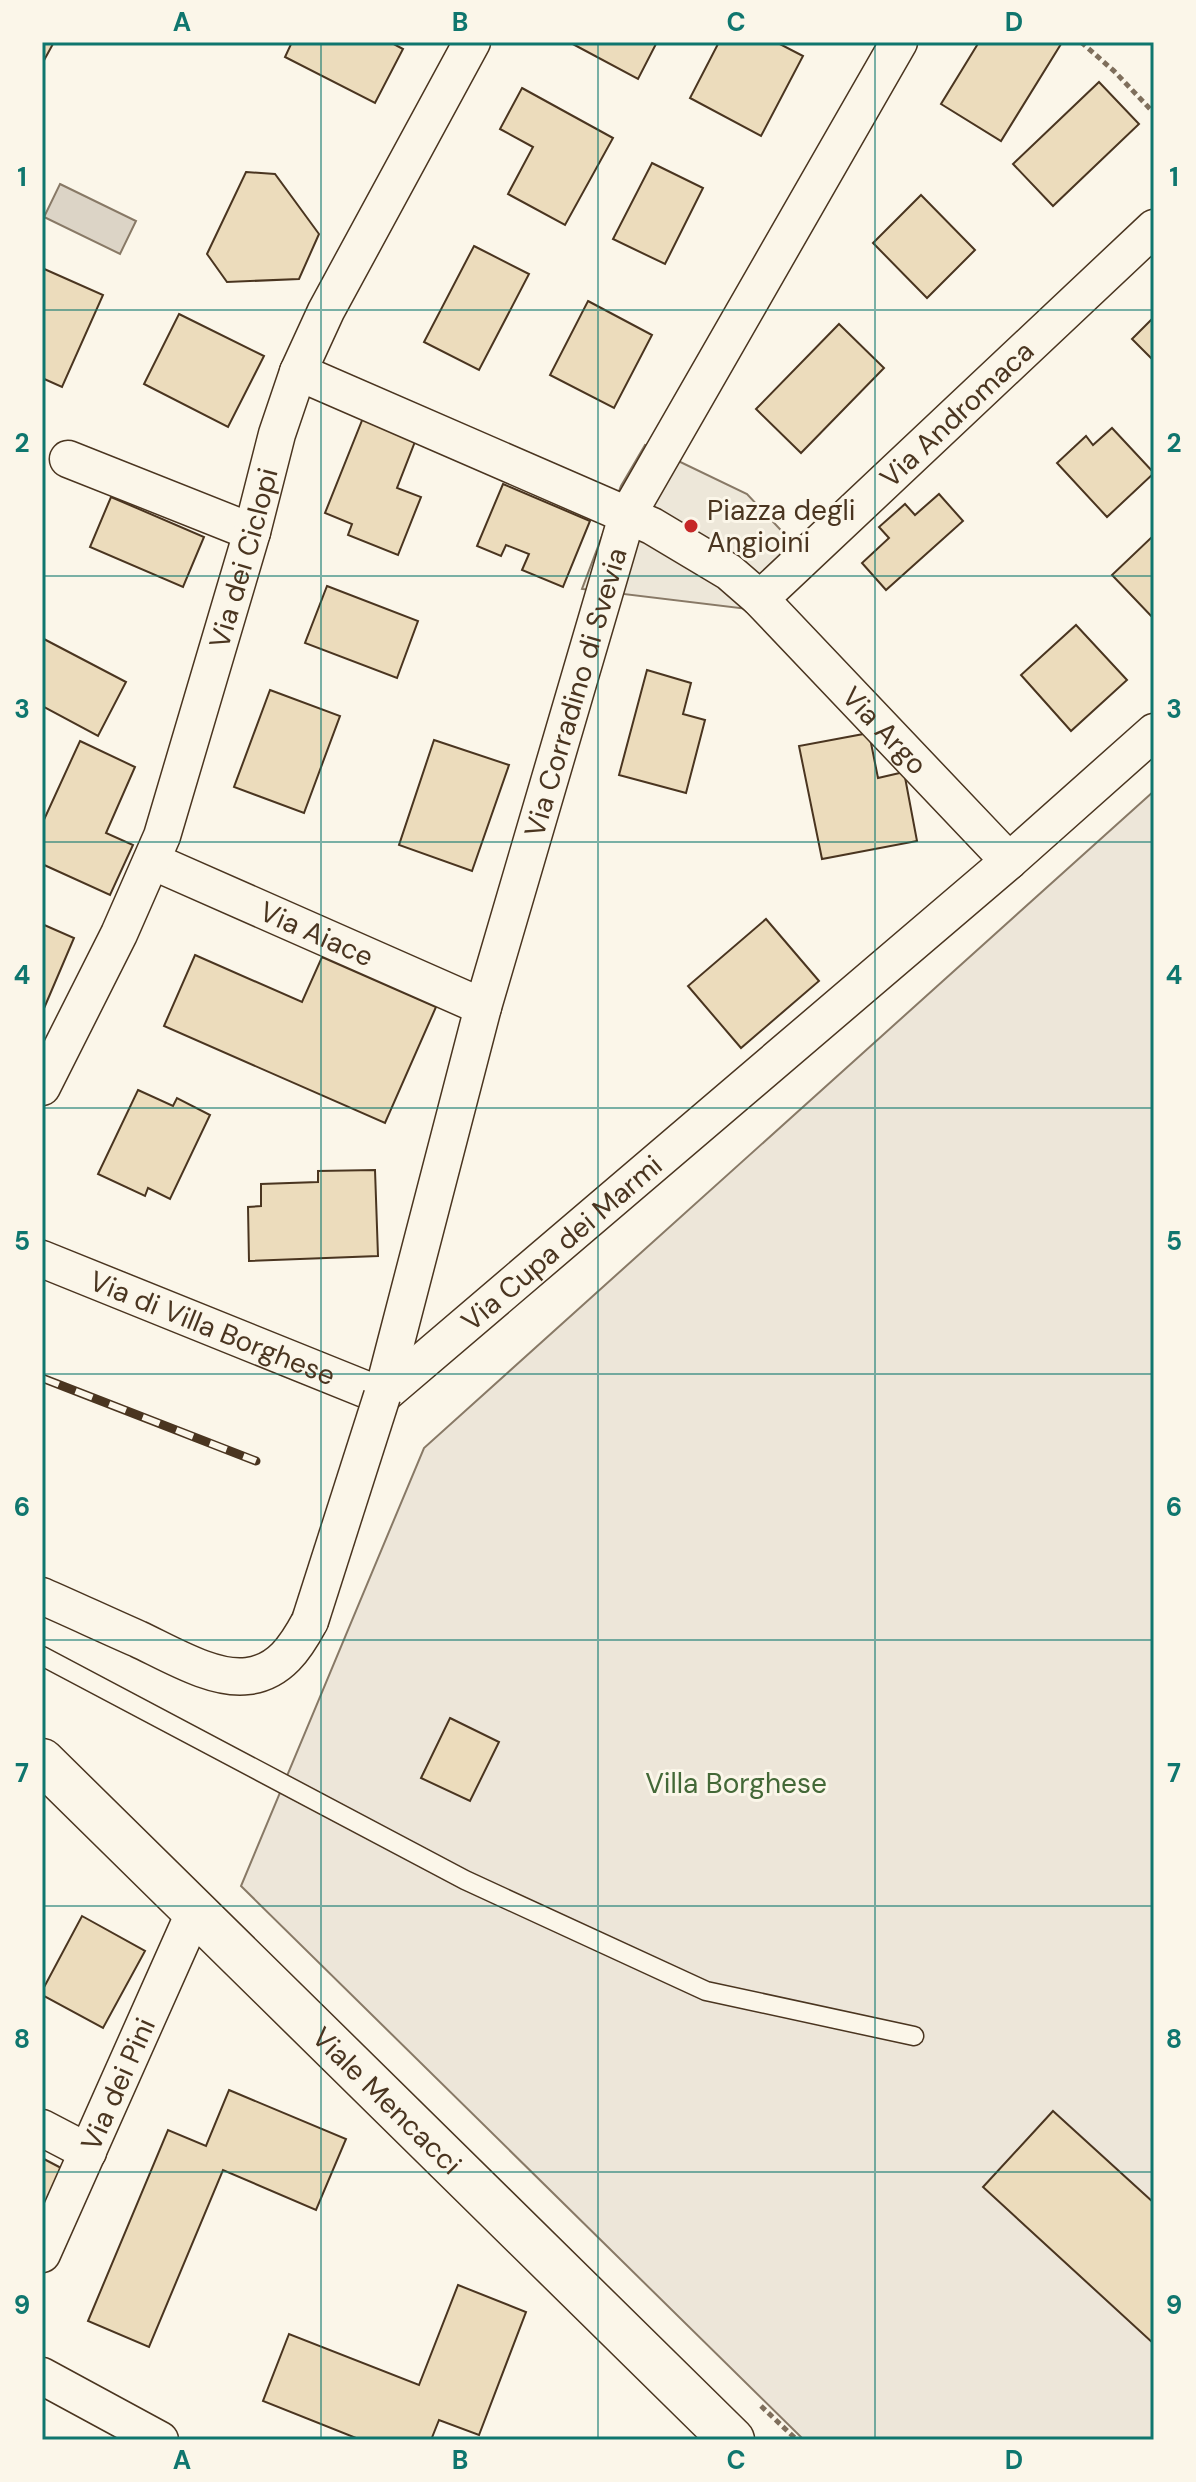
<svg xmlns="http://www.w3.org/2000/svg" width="1196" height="2482" font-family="'DM Sans',sans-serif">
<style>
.green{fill:#ede6d9;stroke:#887966;stroke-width:2}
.parking{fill:#ede7d9;stroke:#887966;stroke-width:2}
.water{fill:#dcd4c6;stroke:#887966;stroke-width:2}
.building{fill:#ecdcbc;stroke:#4a3520;stroke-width:2}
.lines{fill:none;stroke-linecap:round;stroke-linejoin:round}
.service-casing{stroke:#4a3520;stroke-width:21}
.minor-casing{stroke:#4a3520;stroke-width:39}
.primary-casing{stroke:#4a3520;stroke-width:47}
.path{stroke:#7f6f5c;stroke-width:5;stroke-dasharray:6 4;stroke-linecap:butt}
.service{stroke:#fbf6e9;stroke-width:18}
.minor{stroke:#fbf6e9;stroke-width:36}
.primary{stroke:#fbf6e9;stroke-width:44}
.rail-casing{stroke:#4a3520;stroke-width:9}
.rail{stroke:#fbf6e9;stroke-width:6;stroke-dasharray:18;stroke-linecap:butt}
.minor-bridge-casing{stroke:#4a3520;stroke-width:39;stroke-linecap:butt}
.minor-bridge{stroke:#fbf6e9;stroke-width:36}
.grid{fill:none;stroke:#0f766e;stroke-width:2;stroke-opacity:0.55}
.poi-dot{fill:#c62828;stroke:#fbf6e9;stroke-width:3}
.labels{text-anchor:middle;stroke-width:6;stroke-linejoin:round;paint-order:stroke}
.street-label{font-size:28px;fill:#4a3520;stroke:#fbf6e9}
.poi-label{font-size:28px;fill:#4a3520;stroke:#fbf6e9;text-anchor:start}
.park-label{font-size:28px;fill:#436837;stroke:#fbf6e9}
.neatline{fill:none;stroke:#0f766e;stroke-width:3}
.grid-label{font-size:26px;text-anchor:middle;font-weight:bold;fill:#0f766e}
</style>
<rect width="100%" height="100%" fill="#fbf6e9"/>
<path class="green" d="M1154,791V2440H804L241,1886L424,1448Z"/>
<path class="parking" d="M645,445L747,494L806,557L756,610L582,589L621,486Z"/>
<path class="water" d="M60,184L136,221L120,254L44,217Z"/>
<g class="building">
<path d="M42,42H54L42,64Z"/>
<path d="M292,42H390L403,49L375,103L285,57Z"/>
<path d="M569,42H657L638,79Z"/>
<path d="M719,42H776L803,56L761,136L690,98Z"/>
<path d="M979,42H1058L1061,44L1001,141L941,104Z"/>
<path d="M1099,82L1139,124L1053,206L1013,164Z"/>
<path d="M522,88L613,138L565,225L508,194L533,147L500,129Z"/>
<path d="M652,163L703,188L665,264L613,239Z"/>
<path d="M246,172L275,174L319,234L299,279L227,282L207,254Z"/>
<path d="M921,195L975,250L927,298L873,243Z"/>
<path d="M474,246L529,274L479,370L424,342Z"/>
<path d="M42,268L103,295L62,387L42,378Z"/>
<path d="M588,301L652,335L614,408L550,375Z"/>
<path d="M179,314L264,356L228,427L144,384Z"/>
<path d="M1154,317V361L1132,339Z"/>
<path d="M839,324L884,368L801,453L756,409Z"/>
<path d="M363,418L416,439L397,488L421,497L398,555L348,535L352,524L325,513Z"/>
<path d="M1112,428L1154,473L1107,517L1057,463L1086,436L1093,445Z"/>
<path d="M503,484L590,521L563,587L522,570L529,554L506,545L501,556L477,546Z"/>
<path d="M939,494L963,521L886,590L862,563L889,538L879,527L905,504L915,515Z"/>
<path d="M111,497L204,537L183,587L90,547Z"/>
<path d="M1154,535V619L1112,575Z"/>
<path d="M327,586L418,621L397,678L305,643Z"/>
<path d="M1076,625L1127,680L1071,731L1021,675Z"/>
<path d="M42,638L126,682L98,736L42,706Z"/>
<path d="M647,670L691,683L683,714L705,720L686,793L619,775Z"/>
<path d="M270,690L340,716L304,813L234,787Z"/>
<path d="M869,733L878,778L904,772L917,841L822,859L799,746Z"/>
<path d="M434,740L509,765L472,871L399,845Z"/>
<path d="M80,741L135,767L106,833L133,845L110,895L42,864V824Z"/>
<path d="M766,919L819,981L741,1048L688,986Z"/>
<path d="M42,924L74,938L42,1013Z"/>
<path d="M195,955L302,1002L322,957L436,1007L385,1123L164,1026Z"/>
<path d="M138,1090L173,1106L177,1098L210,1115L170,1199L148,1188L145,1196L98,1174Z"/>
<path d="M375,1170L378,1256L249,1261L248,1207L261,1206V1184L318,1182V1171Z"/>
<path d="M450,1718L499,1742L470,1801L421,1778Z"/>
<path d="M82,1916L145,1951L103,2028L42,1995V1991Z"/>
<path d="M229,2090L346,2139L316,2210L223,2170L149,2347L88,2321L168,2130L206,2146Z"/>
<path d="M1053,2111L1154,2203V2344L983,2187Z"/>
<path d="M42,2158L65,2170L42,2215Z"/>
<path d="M458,2285L526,2312L479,2435L439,2420L431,2440H361L263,2401L289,2334L419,2385Z"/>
</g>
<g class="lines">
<g class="service-casing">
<path id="service" d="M42,1656L465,1880L706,1991L914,2036"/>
</g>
<g class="minor-casing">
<g id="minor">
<path id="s1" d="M298,372L652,526L729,572L760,599L1009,861"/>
<path d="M68,459L252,532"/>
<path id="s2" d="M760,599L1154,228"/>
<path id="s3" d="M152,861L483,1007"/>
<path id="s4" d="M42,1087L119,934L162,836L252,532L277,434L298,372L326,311L472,42"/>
<path id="s5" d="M42,1259L382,1396"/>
<path id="s6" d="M382,1396L483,1007L627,516L899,42"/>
<path id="s7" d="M382,1396L1009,861L1154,732"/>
<path d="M42,1596C74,1610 106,1625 138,1639C168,1653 214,1681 248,1676C280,1672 296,1647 310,1621"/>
<path d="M42,2128L88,2152"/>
<path id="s8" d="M42,2254L194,1913"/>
<path d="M42,2376L160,2440"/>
</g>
</g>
<g class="primary-casing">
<g id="primary">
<path id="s9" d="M42,1761L732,2440"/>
</g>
</g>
<g class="path">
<path d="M1081,42L1114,71L1154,113"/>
<path d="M761,2406L797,2440"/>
</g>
<use href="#service" class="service"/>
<use href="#minor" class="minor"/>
<use href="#primary" class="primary"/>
<g class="rail-casing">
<path id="rail" d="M42,1378L256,1461"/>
</g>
<use href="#rail" class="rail"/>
<g class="minor-bridge-casing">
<path id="minor-bridge" d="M310,1621L382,1396"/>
</g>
<use href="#minor-bridge" class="minor-bridge"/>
</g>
<path class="grid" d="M321,42V2440M598,42V2440M875,42V2440M42,310H1154M42,576H1154M42,842H1154M42,1108H1154M42,1374H1154M42,1640H1154M42,1906H1154M42,2172H1154"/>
<circle class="poi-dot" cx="691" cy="526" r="8"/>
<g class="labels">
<g class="street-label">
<text dy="10" stroke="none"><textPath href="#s2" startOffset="270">Via Andromaca</textPath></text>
<text dy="10" stroke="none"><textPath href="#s4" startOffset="568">Via dei Ciclopi</textPath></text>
<text dy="10" stroke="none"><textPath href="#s6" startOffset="730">Via Corradino di Svevia</textPath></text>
<text dy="10" stroke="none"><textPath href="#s1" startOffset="698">Via Argo</textPath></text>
<text dy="10" stroke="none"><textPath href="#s3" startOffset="180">Via Aiace</textPath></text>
<text dy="10" stroke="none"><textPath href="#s7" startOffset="236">Via Cupa dei Marmi</textPath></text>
<text dy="10" stroke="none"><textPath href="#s5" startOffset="184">Via di Villa Borghese</textPath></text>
<text dy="10" stroke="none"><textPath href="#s8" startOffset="186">Via dei Pini</textPath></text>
<text dy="10" stroke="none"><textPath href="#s9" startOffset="484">Viale Mencacci</textPath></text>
</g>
<g class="poi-label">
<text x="707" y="520">Piazza degli<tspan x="707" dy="32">Angioini</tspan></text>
</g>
<g class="park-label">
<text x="736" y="1793">Villa Borghese</text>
</g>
</g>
<rect width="1196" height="2482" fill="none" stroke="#fbf6e9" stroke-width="88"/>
<rect x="44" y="44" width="1108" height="2394" class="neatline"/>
<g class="grid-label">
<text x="182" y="31">A</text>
<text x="460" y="31">B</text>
<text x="736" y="31">C</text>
<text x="1014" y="31">D</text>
<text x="22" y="186">1</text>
<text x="1174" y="186">1</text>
<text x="22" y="452">2</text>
<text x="1174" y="452">2</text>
<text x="22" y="718">3</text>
<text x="1174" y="718">3</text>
<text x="22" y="984">4</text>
<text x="1174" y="984">4</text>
<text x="22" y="1250">5</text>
<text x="1174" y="1250">5</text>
<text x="22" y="1516">6</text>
<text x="1174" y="1516">6</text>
<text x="22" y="1782">7</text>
<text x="1174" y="1782">7</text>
<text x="22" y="2048">8</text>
<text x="1174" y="2048">8</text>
<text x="22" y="2314">9</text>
<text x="1174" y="2314">9</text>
<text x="182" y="2469">A</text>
<text x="460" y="2469">B</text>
<text x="736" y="2469">C</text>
<text x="1014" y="2469">D</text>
</g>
</svg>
